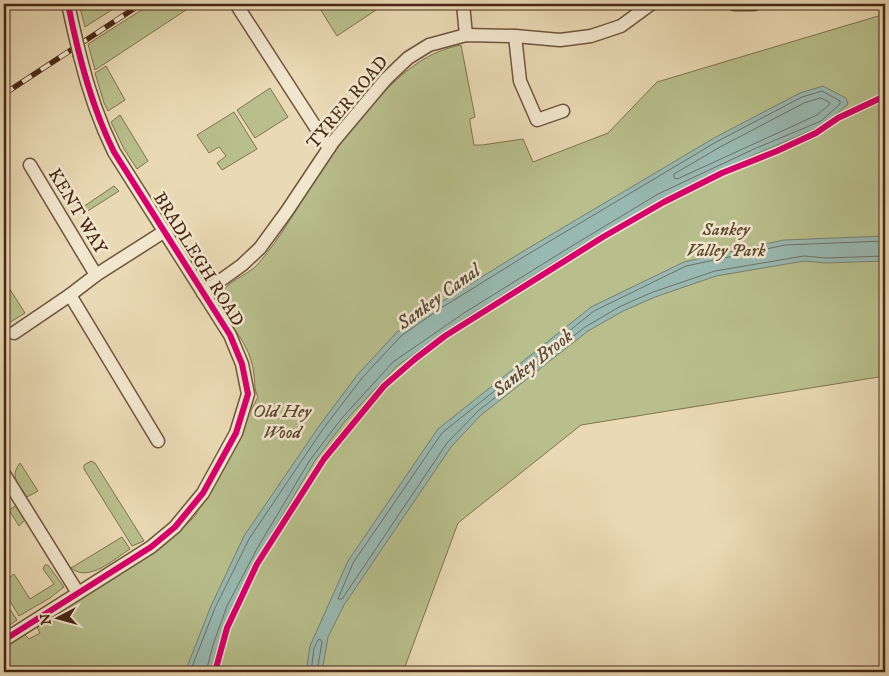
<svg xmlns="http://www.w3.org/2000/svg" width="889" height="676" font-family="'IM FELL DW Pica',serif">
<style>
.green{fill:#b8bf8c;stroke:#807350}
.water{fill:#98b9b2;stroke:#787f73}
.lines{fill:none;stroke-linecap:round;stroke-linejoin:round}
.shore{stroke:#707064;stroke-width:1}
.minor-casing{stroke:#70543d;stroke-width:15}
.minor{stroke:#f1e6ce;stroke-width:12}
.rail-casing{stroke:#472715;stroke-width:5.5}
.rail{stroke:#f1e6ce;stroke-width:4;stroke-dasharray:11;stroke-linecap:butt}
.minor-bridge-casing{stroke:#70543d;stroke-width:15;stroke-linecap:butt}
.minor-bridge{stroke:#f1e6ce;stroke-width:12}
.cycleway-casing{stroke:#f1e6ce;stroke-width:9}
.cycleway{stroke:#d6006c;stroke-width:6}
.labels{text-anchor:middle;stroke-width:5;stroke-linejoin:round;paint-order:stroke}
.street-label{font-size:18px;fill:#472715;stroke:#f1e6ce}
.park-label{font-size:18px;font-style:italic;fill:#5e452d;stroke:#f1e6ce}
.water-label{font-size:19px;font-style:italic;fill:#5b4c3c;stroke:#f1e6ce}
</style>
<rect width="100%" height="100%" fill="#e9d9b4"/>
<filter id="stains"><feTurbulence type="fractalNoise" baseFrequency=".004" numOctaves="4"/><feColorMatrix values="0 0 0 0 .2 0 0 0 0 .09 0 0 0 0 .02 0 0 0 .5 -.17"/></filter>
<radialGradient id="worn" r=".72"><stop offset=".6" stop-color="#630" stop-opacity="0"/><stop offset="1" stop-color="#630" stop-opacity=".3"/></radialGradient>
<g class="green">
<path d="M79,4H121L85,27Z"/>
<path d="M151,4H195L95,70L88,44Z"/>
<path d="M317,4H385L337,36Z"/>
<path d="M885,14V376L581,425L458,523L403,672H4V647L24,634L29,639L40,633L37,627L179,532L195,516L258,397C254,390 255,383 254,375C253,365 250,355 245,346C240,335 217,308 220,297C225,281 247,276 257,265C283,236 301,200 323,168C342,141 362,115 385,91C407,69 429,51 461,45L475,117L470,119V122L474,145H482L523,139L533,162L608,133L657,82Z"/>
<path d="M106,66L125,100L108,111L104,103L95,73Z"/>
<path d="M270,88L288,117L255,138L237,110Z"/>
<path d="M234,112L257,149L222,170L217,163L226,156L219,147L209,153L197,135Z"/>
<path d="M120,115L148,161L137,169L124,149L111,122Z"/>
<path d="M114,186L119,191L83,214L80,209Z"/>
<path d="M4,280L25,313L4,326Z"/>
<path d="M91,461L95,463L144,541L132,546L84,469V465Z"/>
<path d="M20,463L38,491L27,497C19,484 9,477 20,463Z"/>
<path d="M17,505L25,520L19,526L9,510Z"/>
<path d="M122,537L130,549C114,559 89,583 71,568Z"/>
<path d="M45,565H48L64,587L50,598L19,616L4,591V582L14,574L30,599L54,584L43,569Z"/>
<path d="M4,600L17,620L4,629Z"/>
</g>
<g class="water">
<path d="M823,86L846,98L848,104L824,125L756,154L661,199L569,253L467,317L397,366L345,421L314,462L262,550L232,609L218,646L211,672H185L211,606L244,536L319,426L358,374L397,332L438,304L522,252L714,138L800,93Z"/>
<path d="M885,236V261L826,263L804,261L716,276L655,297L623,311L588,331L481,415L451,447L344,605L328,637L322,672H306L310,646L348,561L438,429L591,307L684,262L784,240Z"/>
</g>
<g class="lines">
<g class="shore">
<path d="M821,98L829,102L830,104L817,115L677,179L674,178V174L720,147L804,103Z"/>
<path d="M885,241L785,245L686,266L594,311L442,433L353,563L338,599H342L447,443L478,411L585,327L621,306L653,292L715,271L804,256L826,258L885,256"/>
<path d="M190,672L215,608L249,539L323,429L362,378L401,336L441,308L525,256L716,142L802,97L822,91L840,101V104L821,121L754,149L658,194L567,249L464,313L393,362L342,418L310,460L258,547L227,606L213,645L206,672"/>
<path d="M311,672L314,648L318,640L320,639L322,642L317,672"/>
</g>
<g class="minor-casing">
<g id="minor">
<path d="M68,4L74,31"/>
<path d="M236,4L329,148"/>
<path d="M463,4L466,35"/>
<path d="M734,4H754"/>
<path d="M515,36L520,81L537,120L563,111"/>
<path d="M30,165L96,275"/>
<path d="M203,293L242,265L260,248L287,211L333,142L386,79L408,58L429,45L466,35L515,36L560,40L591,36L621,26L651,4"/>
<path d="M70,295L158,441"/>
<path d="M14,333L70,295L96,275L165,231"/>
<path d="M4,474L78,593"/>
<path d="M4,640L151,547L175,527L203,493L236,433L248,394L242,364L230,335L114,152C99,121 88,89 80,56"/>
</g>
</g>
<use href="#minor" class="minor"/>
<g class="rail-casing">
<path id="rail" d="M4,94L141,4"/>
</g>
<use href="#rail" class="rail"/>
<g class="minor-bridge-casing">
<path id="minor-bridge" d="M74,31L80,56"/>
</g>
<use href="#minor-bridge" class="minor-bridge"/>
<g class="cycleway-casing">
<g id="cycleway">
<path d="M4,640L151,547L175,527L203,493L236,433L248,394L242,364L230,335L114,152C91,106 78,54 68,4"/>
<path d="M215,672L227,628L257,564L324,459L384,386L415,359L445,336L603,237L664,202L722,173L777,151L816,133L838,118L885,96"/>
</g>
</g>
<use href="#cycleway" class="cycleway"/>
</g>
<g class="labels">
<g class="street-label">
<text transform="translate(347 102) rotate(-50)" y="6">TYRER ROAD</text>
<text transform="translate(78 211) rotate(59)" y="6">KENT WAY</text>
<text transform="translate(199 259) rotate(58)" y="6">BRADLEGH ROAD</text>
</g>
<g class="park-label">
<text x="726" y="235">Sankey<tspan x="726" dy="21">Valley Park</tspan></text>
<text x="282" y="417">Old Hey<tspan x="282" dy="21">Wood</tspan></text>
</g>
<g class="water-label">
<text transform="translate(438 296) rotate(-36)" y="7">Sankey Canal</text>
<text transform="translate(532 362) rotate(-38)" y="7">Sankey Brook</text>
</g>
</g>
<rect width="889" height="676" fill="none" stroke="#e9d9b4" stroke-width="20"/>
<rect x="5" y="5" width="879" height="666" fill="none" stroke="#472715" stroke-width="2.5"/>
<rect x="10" y="10" width="869" height="656" fill="none" stroke="#472715"/>
<g transform="translate(58 618) rotate(264)" stroke="#f1e6ce" stroke-width="4" paint-order="stroke">
<path d="M0-4L9 19L0 12L-9 19Z" fill="#472715"/>
<text y="-8" font-size="14" font-weight="bold" text-anchor="middle" fill="#472715">N</text>
</g>
<rect width="100%" height="100%" filter="url(#stains)"/>
<rect width="100%" height="100%" fill="url(#worn)"/>
</svg>
